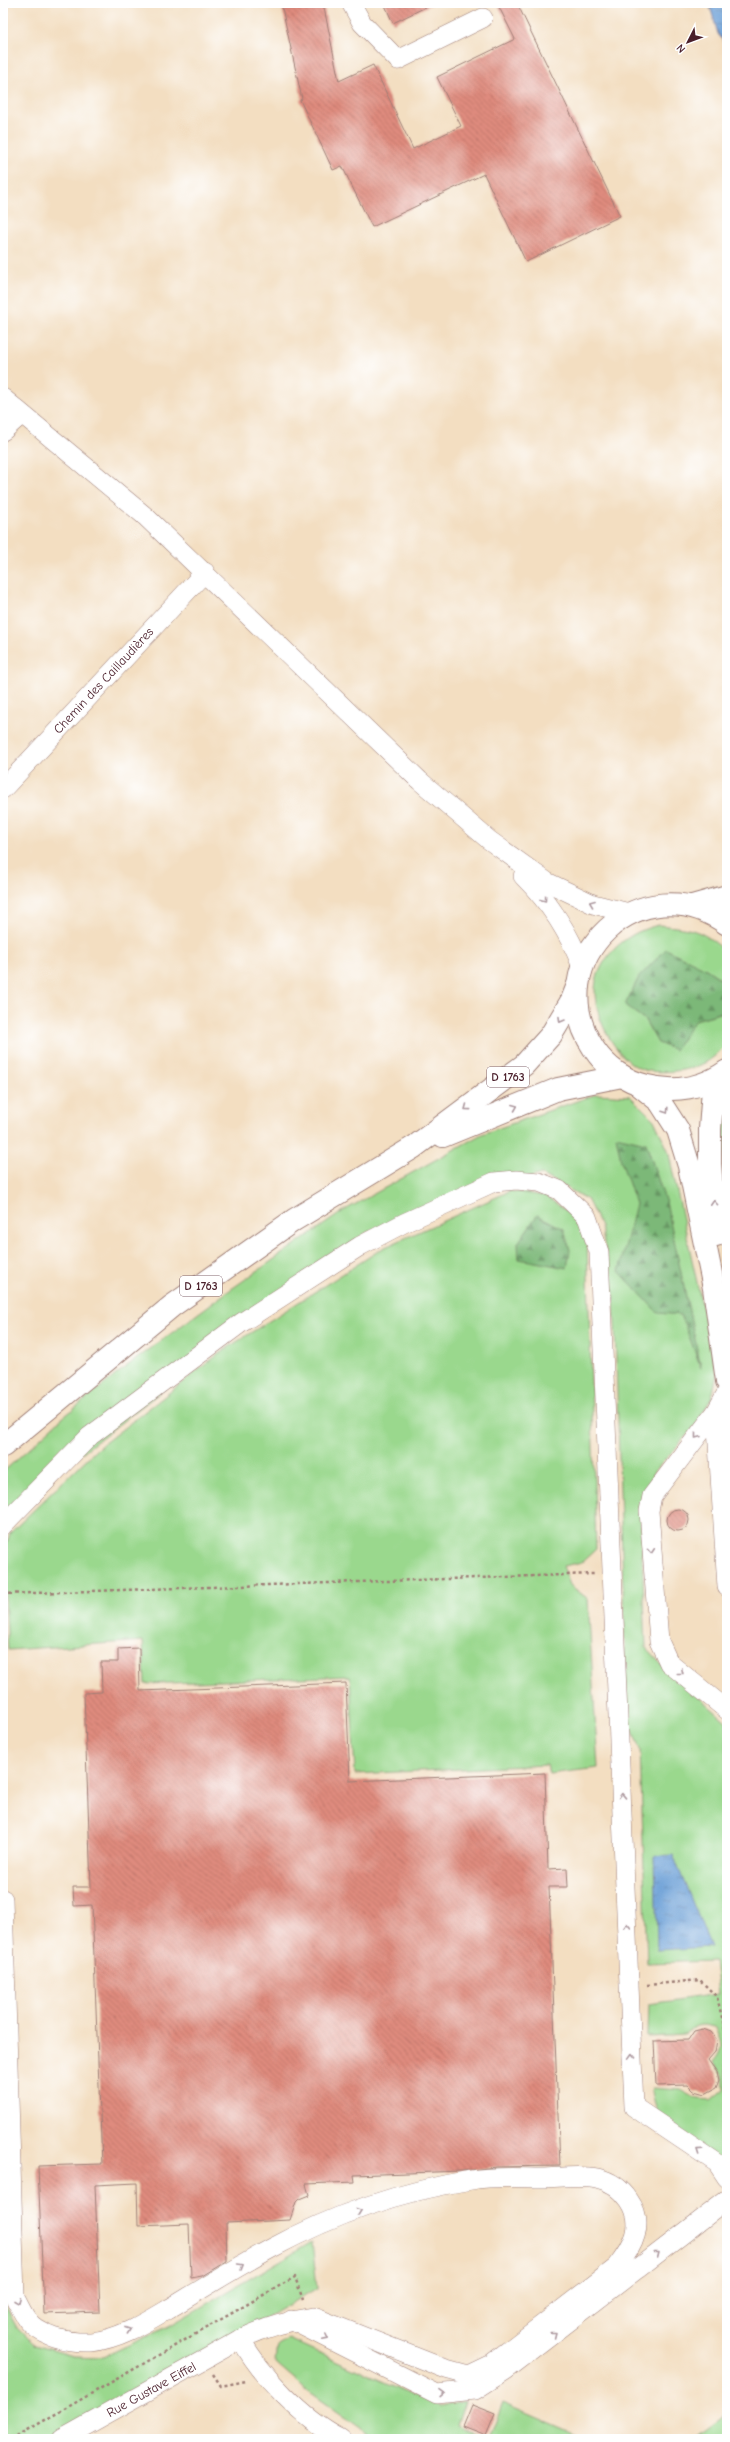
<svg xmlns="http://www.w3.org/2000/svg" width="730" height="2442" font-family="'Comic Neue',sans-serif">
<style>
.grass{fill:#9ad88d;stroke:#727c5c}
.forest{fill:url(#forest-firs);stroke:#626c52}
.water{fill:url(#water-ripples);stroke:#5a5f80}
.building{fill:url(#building-back-hatch)}
.lines{fill:none;stroke-linecap:round;stroke-linejoin:round}
.minor-casing{stroke:#9e7e76;stroke-width:20}
.major-casing{stroke:#9e7e76;stroke-width:24}
.highway-casing{stroke:#9e7e76;stroke-width:24}
.path{stroke:#9e7e76;stroke-width:2.5;stroke-dasharray:3 3;stroke-linecap:butt}
.minor{stroke:#fff;stroke-width:19}
.major{stroke:#fff;stroke-width:22}
.highway{stroke:#fff;stroke-width:22}
.oneway{stroke:#ae9aa0}
.labels{text-anchor:middle;stroke-width:3;stroke-linejoin:round;paint-order:stroke}
.shield{fill:#fff;stroke:#80626b;stroke-width:1}
.shield-label{font-size:12px;font-weight:bold;fill:#4a1f2b}
.street-label{font-size:13px;fill:#4a1f2b;stroke:#fff}
</style>
<defs>
<pattern id="forest-firs" width="22" height="20" patternUnits="userSpaceOnUse"><rect width="22" height="20" fill="#7bb878"/><path d="M5 1l3.5 6h-7zM16 11l3.5 6h-7z" fill="#679563"/></pattern>
<pattern id="water-ripples" width="26" height="14" patternUnits="userSpaceOnUse"><rect width="26" height="14" fill="#6a9fd6"/><path d="M2 4q2-2 4 0t4 0M15 11q2-2 4 0t4 0" fill="none" stroke="#5981ae"/></pattern>
<pattern id="building-back-hatch" width="6" height="6" patternUnits="userSpaceOnUse"><rect width="6" height="6" fill="#df8b7e"/><path d="M-1 5l2 2M0 0l6 6M5-1l2 2" fill="none" stroke="#b77167"/></pattern>
</defs>
<rect width="100%" height="100%" fill="#fff"/>
<filter id="ink" filterUnits="userSpaceOnUse"><feTurbulence type="fractalNoise" baseFrequency=".025" numOctaves="2"/><feDisplacementMap in="SourceGraphic" scale="8" xChannelSelector="R" yChannelSelector="G"/><feConvolveMatrix kernelMatrix="1 2 1 2 8 2 1 2 1" color-interpolation-filters="sRGB"/></filter>
<filter id="wash" filterUnits="userSpaceOnUse"><feTurbulence type="fractalNoise" baseFrequency=".012" numOctaves="4" result="noise"/><feDisplacementMap in="SourceGraphic" scale="16" xChannelSelector="R" yChannelSelector="G"/><feGaussianBlur stdDeviation="0.9" result="paint"/><feColorMatrix in="noise" values="0 0 0 0 0 0 0 0 0 0 0 0 0 0 0 0 0 1.4 0 .05"/><feComposite in="paint" operator="in"/></filter>
<g filter="url(#wash)">
<rect width="100%" height="100%" fill="#f3dec1"/>
<g class="grass">
<path d="M659,925C693,929 702,929 727,953V983L706,969L625,1005L645,1020L658,1043L695,1020L727,1011V1044C710,1062 701,1068 675,1071C664,1072 647,1073 637,1067C611,1052 588,1007 597,977C607,949 631,931 659,925Z"/>
<path d="M597,1094L630,1096L654,1120L668,1150L717,1374L712,1397L695,1426L655,1471L640,1503L646,1648L662,1665L727,1722V2167L657,2112L651,2088L681,2090L697,2099L711,2100L724,2089L723,2074L714,2062C725,2049 723,2042 716,2028C702,2023 695,2024 684,2035L648,2037L649,2004L718,1994L714,1961L647,1963L640,1749L627,1717L614,1293L601,1227L587,1199L541,1174L367,1232L3,1514V1472L60,1420L127,1366L227,1292L345,1210L482,1134Z"/>
<path d="M727,1101V1228L722,1115Z"/>
<path d="M510,1191L545,1196L574,1216L587,1241L596,1549L582,1562L563,1566L570,1585L588,1599L598,1768L549,1774L547,1765L355,1774L350,1676L145,1684L143,1641L8,1650L3,1559L10,1533L98,1448L224,1350L383,1248Z"/>
<path d="M312,2242L317,2288L59,2439H3V2301L17,2327L35,2345L73,2356L103,2357L169,2326Z"/>
<path d="M288,2339L440,2407L465,2401L457,2426L485,2439H376L307,2390L276,2363L278,2345Z"/>
<path d="M503,2403L587,2439H489Z"/>
<path d="M727,2414V2439H694Z"/>
</g>
<g class="forest">
<path d="M666,949L706,969L727,983V1011L695,1020L675,1050L658,1043L645,1020L625,1005L639,977Z"/>
<path d="M616,1136L646,1143L667,1206L701,1368L681,1315L658,1313L619,1271L636,1204L621,1161Z"/>
<path d="M537,1215L564,1229L570,1250L567,1268L519,1259L518,1243Z"/>
</g>
<g class="water">
<path d="M709,3H727V45L718,34Z"/>
<path d="M673,1855L711,1947L657,1950L655,1856Z"/>
</g>
<g id="blocks">
<g class="building">
<path d="M281,3H323L339,81L373,65L413,149L461,126L437,77L515,39L497,3H517L620,216L526,262L484,174L372,227L342,166L333,170L300,100L302,99Z"/>
<path d="M384,3H434L393,23Z"/>
<circle cx="678" cy="1520" r="11"/>
<path d="M139,1648L140,1691L346,1683L350,1781L545,1773L548,1869L567,1868L568,1887H549L560,2166L497,2167L461,2171L354,2175L355,2182L306,2184L309,2195L299,2199L296,2202L290,2220L226,2223L227,2261L202,2276L191,2278L189,2224L138,2226L137,2183L95,2185L100,2312L44,2314L38,2166L102,2164L92,1905L74,1906L73,1887H91L84,1693L102,1692L101,1662H118V1649Z"/>
<path d="M703,2029L711,2032L717,2040L715,2052L708,2060L717,2072L719,2080L716,2088L705,2094L694,2091L688,2085L656,2086L654,2041L688,2040L694,2031Z"/>
<path d="M472,2405L495,2414L486,2436L463,2427Z"/>
</g>
</g>
</g>
<g filter="url(#ink)">
<use href="#blocks" fill-opacity="0" stroke="#9e7e76" stroke-width="1"/>
<g class="lines">
<g class="minor-casing">
<g id="minor">
<path d="M351,3L362,23L398,60L483,18"/>
<path d="M3,398L145,516L420,781L489,840L547,882L593,904L629,913"/>
<path d="M3,431L21,415"/>
<path d="M3,789L205,572"/>
<path d="M523,876C549,902 569,932 582,967"/>
<path d="M727,1392L716,1412L652,1496L649,1511L659,1641L669,1663L727,1710"/>
<path d="M716,1412L727,1587"/>
<path d="M3,1525L90,1436L241,1323L360,1246L404,1223L494,1182L516,1180L539,1182L559,1190L587,1217L599,1252L634,2107L717,2163L727,2178"/>
<path d="M3,1899L15,2298C19,2305 22,2312 26,2318C39,2337 69,2343 91,2342C122,2339 151,2319 177,2304C208,2285 239,2266 272,2248C333,2215 403,2191 471,2180C494,2176 520,2178 543,2178C576,2177 608,2169 629,2200C646,2224 633,2247 617,2267L491,2364L468,2375L446,2369L314,2317C288,2321 265,2327 241,2339L62,2439"/>
<path d="M291,2320L437,2394L475,2390L506,2370L727,2200"/>
<path d="M241,2339C260,2375 304,2420 341,2439"/>
</g>
</g>
<g class="major-casing">
<g id="major">
<path d="M727,924C642,861 536,961 594,1049C606,1067 625,1081 647,1086C675,1093 703,1088 727,1071"/>
<path d="M443,1136L558,1089L622,1076"/>
<path d="M3,1446L172,1306L294,1220L414,1147L524,1065L551,1035L572,1000L578,985"/>
</g>
</g>
<g class="highway-casing">
<g id="highway">
<path d="M692,906L727,896"/>
<path d="M638,1084L660,1102L678,1130L689,1166L714,1288L727,1381"/>
<path d="M716,1235L710,1164V1129L713,1089L726,1072"/>
</g>
</g>
<g class="path">
<path d="M3,1594L594,1574"/>
<path d="M647,1985L700,1980L717,1997L727,2038"/>
<path d="M213,2374L221,2386L246,2381"/>
<path d="M12,2439L295,2277L303,2300"/>
</g>
<use href="#minor" class="minor"/>
<use href="#major" class="major"/>
<use href="#highway" class="highway"/>
</g>
<defs><path id="oneway-chevron" d="M-2-3.5L2.5 0L-2 3.5" fill="none" stroke-width="1.6" stroke-linecap="round" stroke-linejoin="round"/></defs>
<g class="oneway">
<use href="#oneway-chevron" transform="translate(544 899) rotate(54)"/>
<use href="#oneway-chevron" transform="translate(592 903) rotate(-159)"/>
<use href="#oneway-chevron" transform="translate(561 1020) rotate(120)"/>
<use href="#oneway-chevron" transform="translate(515 1107) rotate(-22)"/>
<use href="#oneway-chevron" transform="translate(467 1108) rotate(143)"/>
<use href="#oneway-chevron" transform="translate(666 1111) rotate(57)"/>
<use href="#oneway-chevron" transform="translate(714 1203) rotate(-94)"/>
<use href="#oneway-chevron" transform="translate(697 1436) rotate(128)"/>
<use href="#oneway-chevron" transform="translate(651 1551) rotate(86)"/>
<use href="#oneway-chevron" transform="translate(681 1672) rotate(39)"/>
<use href="#oneway-chevron" transform="translate(622 1796) rotate(-92)"/>
<use href="#oneway-chevron" transform="translate(627 1926) rotate(-92)"/>
<use href="#oneway-chevron" transform="translate(632 2056) rotate(-92)"/>
<use href="#oneway-chevron" transform="translate(699 2151) rotate(-146)"/>
<use href="#oneway-chevron" transform="translate(359 2211) rotate(-20)"/>
<use href="#oneway-chevron" transform="translate(657 2254) rotate(-38)"/>
<use href="#oneway-chevron" transform="translate(241 2266) rotate(-30)"/>
<use href="#oneway-chevron" transform="translate(18 2301) rotate(68)"/>
<use href="#oneway-chevron" transform="translate(128 2330) rotate(-20)"/>
<use href="#oneway-chevron" transform="translate(554 2334) rotate(-38)"/>
<use href="#oneway-chevron" transform="translate(326 2338) rotate(27)"/>
<use href="#oneway-chevron" transform="translate(442 2393) rotate(-1)"/>
</g>
</g>
<g class="labels">
<g class="shield">
<rect x="487" y="1067" width="42" height="20" rx="3"/>
<rect x="180" y="1276" width="42" height="20" rx="3"/>
</g>
<g class="shield-label">
<text x="508" y="1081">D 1763</text>
<text x="201" y="1290">D 1763</text>
</g>
<g class="street-label">
<text transform="translate(103 680) rotate(-47)" y="5">Chemin des Caillaudières</text>
<text transform="translate(151 2389) rotate(-29)" y="5">Rue Gustave Eiffel</text>
</g>
</g>
<rect width="730" height="2442" fill="none" stroke="#fff" stroke-width="16"/>
<g transform="translate(688 42) rotate(228)" stroke="#ffffff" stroke-width="3" paint-order="stroke">
<path d="M0-3L7 15L0 10L-7 15Z" fill="#4a1f2b"/>
<text y="-6" font-size="11" font-weight="bold" text-anchor="middle" fill="#4a1f2b">N</text>
</g>
</svg>
